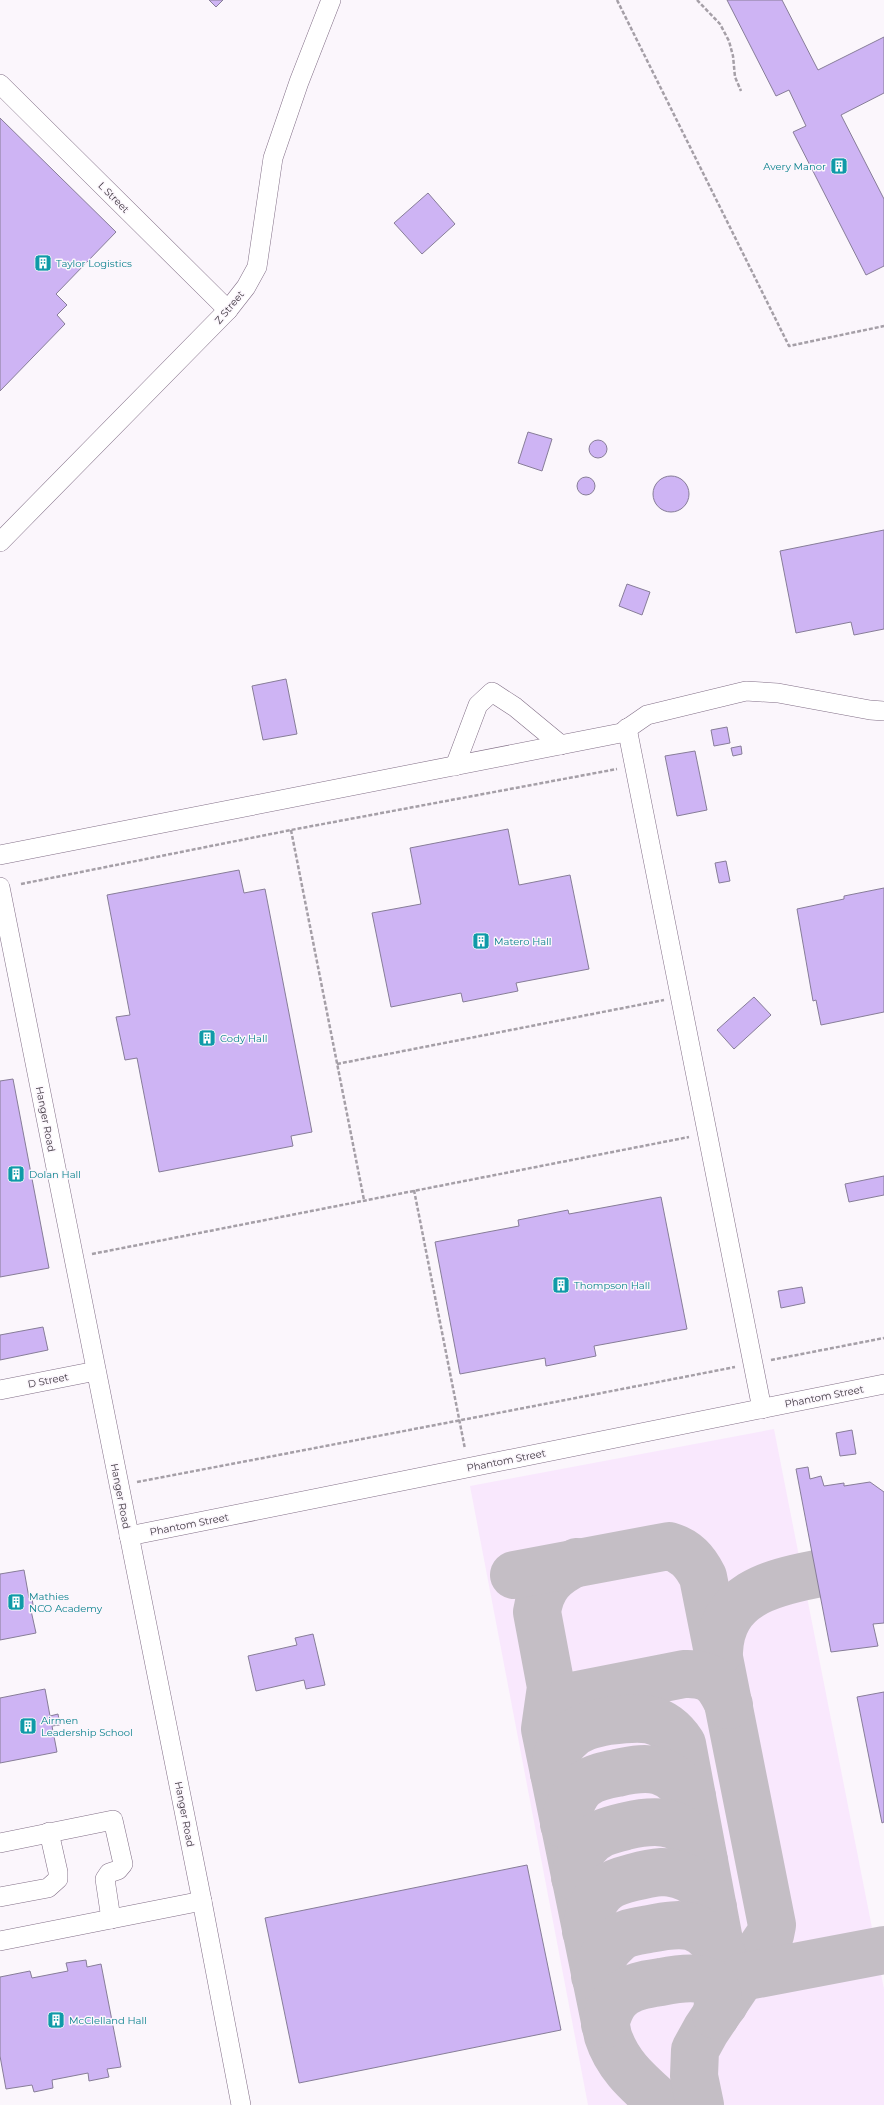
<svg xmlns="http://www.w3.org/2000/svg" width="884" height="2105" font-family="Montserrat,sans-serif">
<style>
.built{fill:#f9e8fd}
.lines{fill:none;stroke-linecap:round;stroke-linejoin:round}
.taxiway{stroke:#c4bec5;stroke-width:48}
.building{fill:#ceb4f4;stroke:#877d98}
.minor-casing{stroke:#826f87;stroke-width:20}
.path{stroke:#a59fa7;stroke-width:2.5;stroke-dasharray:4 2;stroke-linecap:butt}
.minor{stroke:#fff;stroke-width:19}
.labels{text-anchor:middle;stroke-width:3;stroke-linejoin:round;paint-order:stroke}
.culture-label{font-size:10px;fill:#0d838f;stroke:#fbf6fc;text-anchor:start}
.street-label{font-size:10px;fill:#3b333d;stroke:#fbf6fc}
</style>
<rect width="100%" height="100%" fill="#fbf6fc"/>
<path class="built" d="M774,1429L884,1989V2105H588L470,1486Z"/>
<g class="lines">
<g class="taxiway">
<path d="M577,1562C553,1574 541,1585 537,1612L551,1687L545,1729L608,2036C618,2067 640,2084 663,2105"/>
<path d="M514,1575L669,1546C686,1551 695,1561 703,1577L772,1925L770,1935L706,2030L695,2050L694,2076L700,2105"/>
<path d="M719,1652C721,1595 770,1583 816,1574"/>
<path d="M572,1696L684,1674C711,1673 718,1682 729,1705"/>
<path d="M554,1773C556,1760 557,1748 567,1739C578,1727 593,1724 608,1721C640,1717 662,1714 682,1744L724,1967L726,1992L724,2004"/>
<path d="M564,1824C568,1810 573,1793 585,1784C595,1777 606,1775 617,1773C652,1765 668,1767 692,1797"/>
<path d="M575,1877C577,1868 578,1856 584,1848C595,1833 609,1830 626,1826C664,1817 689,1821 704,1861"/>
<path d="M586,1931C588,1915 593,1898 606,1888C616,1880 649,1873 662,1872C672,1872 687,1876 696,1883C704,1890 708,1899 713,1908"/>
<path d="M595,1976C600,1961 605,1950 617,1940C625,1932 638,1931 649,1929C684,1922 703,1921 722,1956"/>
<path d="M742,1977L884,1950"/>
<path d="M605,2024C608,2014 611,2004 619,1997C630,1986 647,1984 661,1982C691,1976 727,1972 716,2015"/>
</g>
</g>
<g class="building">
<path d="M209,0H223L216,7Z"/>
<path d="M727,0H782L818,70L884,37V93L841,115L884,199V266L866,275L793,132L806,126L789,90L776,96Z"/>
<path d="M0,118L116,232L56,294L67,305L57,315L65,324L0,391Z"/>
<path d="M428,193L455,224L422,254L394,223Z"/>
<path d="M528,432L552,439L542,471L518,463Z"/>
<circle cx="598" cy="449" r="9"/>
<circle cx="671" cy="494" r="18"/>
<circle cx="586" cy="486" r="9"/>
<path d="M884,530V629L854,635L851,622L796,633L780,551Z"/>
<path d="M627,584L650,592L642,615L619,606Z"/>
<path d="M286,679L297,734L263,740L252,686Z"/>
<path d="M727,727L730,743L714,746L711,730Z"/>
<path d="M741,746L742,754L733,756L731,748Z"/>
<path d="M695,751L707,810L677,816L665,756Z"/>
<path d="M508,829L519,885L570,875L589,969L516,983L518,991L463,1002L461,993L391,1007L372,913L421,904L410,848Z"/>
<path d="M726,861L730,881L719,883L715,863Z"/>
<path d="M239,870L244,893L265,889L312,1132L291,1136L293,1146L159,1172L137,1058L125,1060L116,1017L130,1015L107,895Z"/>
<path d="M884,888V1012L821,1025L816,1000L813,1001L797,909L844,899V896Z"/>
<path d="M754,997L771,1015L734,1049L717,1030Z"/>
<path d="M13,1079L49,1268L0,1277V1081Z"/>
<path d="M884,1176V1195L849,1202L845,1184Z"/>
<path d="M661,1197L687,1329L594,1346L596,1356L546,1366L545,1358L460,1374L435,1242L519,1226L518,1220L568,1210L569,1214Z"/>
<path d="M802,1287L805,1303L781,1308L778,1291Z"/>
<path d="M43,1327L48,1350L0,1360V1335Z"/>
<path d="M852,1430L856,1454L840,1456L836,1433Z"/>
<path d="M808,1467L810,1479L821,1476L824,1486L844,1483V1486L870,1482L884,1492V1623L873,1624L878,1646L831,1652L796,1469Z"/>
<path d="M24,1570L29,1598H32L33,1605L30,1606L36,1633L0,1640V1574Z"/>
<path d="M313,1634L325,1685L306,1689L304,1680L256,1691L248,1656L297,1645L295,1638Z"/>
<path d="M45,1689L50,1716L58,1714L60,1725L52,1726L57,1752L0,1763V1698Z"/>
<path d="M884,1692V1822L882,1823L857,1697Z"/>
<path d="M527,1865L561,2030L299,2083L265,1918Z"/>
<path d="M86,1960L87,1967L101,1964L121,2067L107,2069L109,2077L89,2081L88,2073L52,2080L53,2088L34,2092L32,2085L6,2089L0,2056V1977L30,1971L32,1978L68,1971L66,1963Z"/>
</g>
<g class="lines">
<g class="minor-casing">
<g id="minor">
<path d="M0,84L228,310"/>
<path d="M0,542L228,310L246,287L257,267L273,158L299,82L331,0"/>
<path d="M627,728L762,1409"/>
<path d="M455,766L478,705L492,692L515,707L561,745"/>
<path d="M0,855L621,733L647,715L746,691L778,693L870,710L884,711"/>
<path d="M0,887L202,1901L241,2105"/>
<path d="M0,1390L96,1371"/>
<path d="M129,1536L884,1384"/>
<path d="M0,1843L113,1820L123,1864L118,1870L109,1873L105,1879L111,1919"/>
<path d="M0,1897L48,1888L58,1879V1872L49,1832"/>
<path d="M0,1941L202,1901"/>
</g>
</g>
<g class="path">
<path d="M617,0L789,346L884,326"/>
<path d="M697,0L720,24L729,41L733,56L735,77L741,91"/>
<path d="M291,830L364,1200"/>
<path d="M21,884L291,830L617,769"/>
<path d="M337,1064L664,1000"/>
<path d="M414,1190L465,1449"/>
<path d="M92,1254L689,1137"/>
<path d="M771,1360L884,1338"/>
<path d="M137,1482C336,1444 536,1406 735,1367"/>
</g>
<use href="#minor" class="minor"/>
</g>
<defs>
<g id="building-square" transform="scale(0.9)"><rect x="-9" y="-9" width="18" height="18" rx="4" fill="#0f9aa8" stroke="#fbf6fc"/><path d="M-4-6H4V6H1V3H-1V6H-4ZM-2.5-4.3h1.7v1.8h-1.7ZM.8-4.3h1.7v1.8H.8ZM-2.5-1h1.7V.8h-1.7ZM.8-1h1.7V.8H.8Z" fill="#fff"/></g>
</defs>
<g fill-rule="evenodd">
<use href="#building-square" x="839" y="166"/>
<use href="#building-square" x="43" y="263"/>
<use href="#building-square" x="481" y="941"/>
<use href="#building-square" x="207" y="1038"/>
<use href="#building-square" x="16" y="1174"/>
<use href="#building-square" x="561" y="1285"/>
<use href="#building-square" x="16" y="1602"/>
<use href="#building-square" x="28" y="1726"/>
<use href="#building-square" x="56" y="2020"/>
</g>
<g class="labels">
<g class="culture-label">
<text x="826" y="170" text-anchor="end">Avery Manor</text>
<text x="56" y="267">Taylor Logistics</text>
<text x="494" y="945">Matero Hall</text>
<text x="220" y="1042">Cody Hall</text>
<text x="29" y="1178">Dolan Hall</text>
<text x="574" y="1289">Thompson Hall</text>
<text x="29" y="1600">Mathies<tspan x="29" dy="12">NCO Academy</tspan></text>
<text x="41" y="1724">Airmen<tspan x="41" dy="12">Leadership School</tspan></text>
<text x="69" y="2024">McClelland Hall</text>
</g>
<g class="street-label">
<text transform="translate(114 197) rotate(45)" y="4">L Street</text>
<text transform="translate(229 307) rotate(-50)" y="4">Z Street</text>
<text transform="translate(46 1119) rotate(79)" y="4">Hanger Road</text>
<text transform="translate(48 1380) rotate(-11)" y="4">D Street</text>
<text transform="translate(824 1396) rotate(-11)" y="4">Phantom Street</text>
<text transform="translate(506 1460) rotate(-11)" y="4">Phantom Street</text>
<text transform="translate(121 1496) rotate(79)" y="4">Hanger Road</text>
<text transform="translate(189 1524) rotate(-11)" y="4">Phantom Street</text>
<text transform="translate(185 1814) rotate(79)" y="4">Hanger Road</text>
</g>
</g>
</svg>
